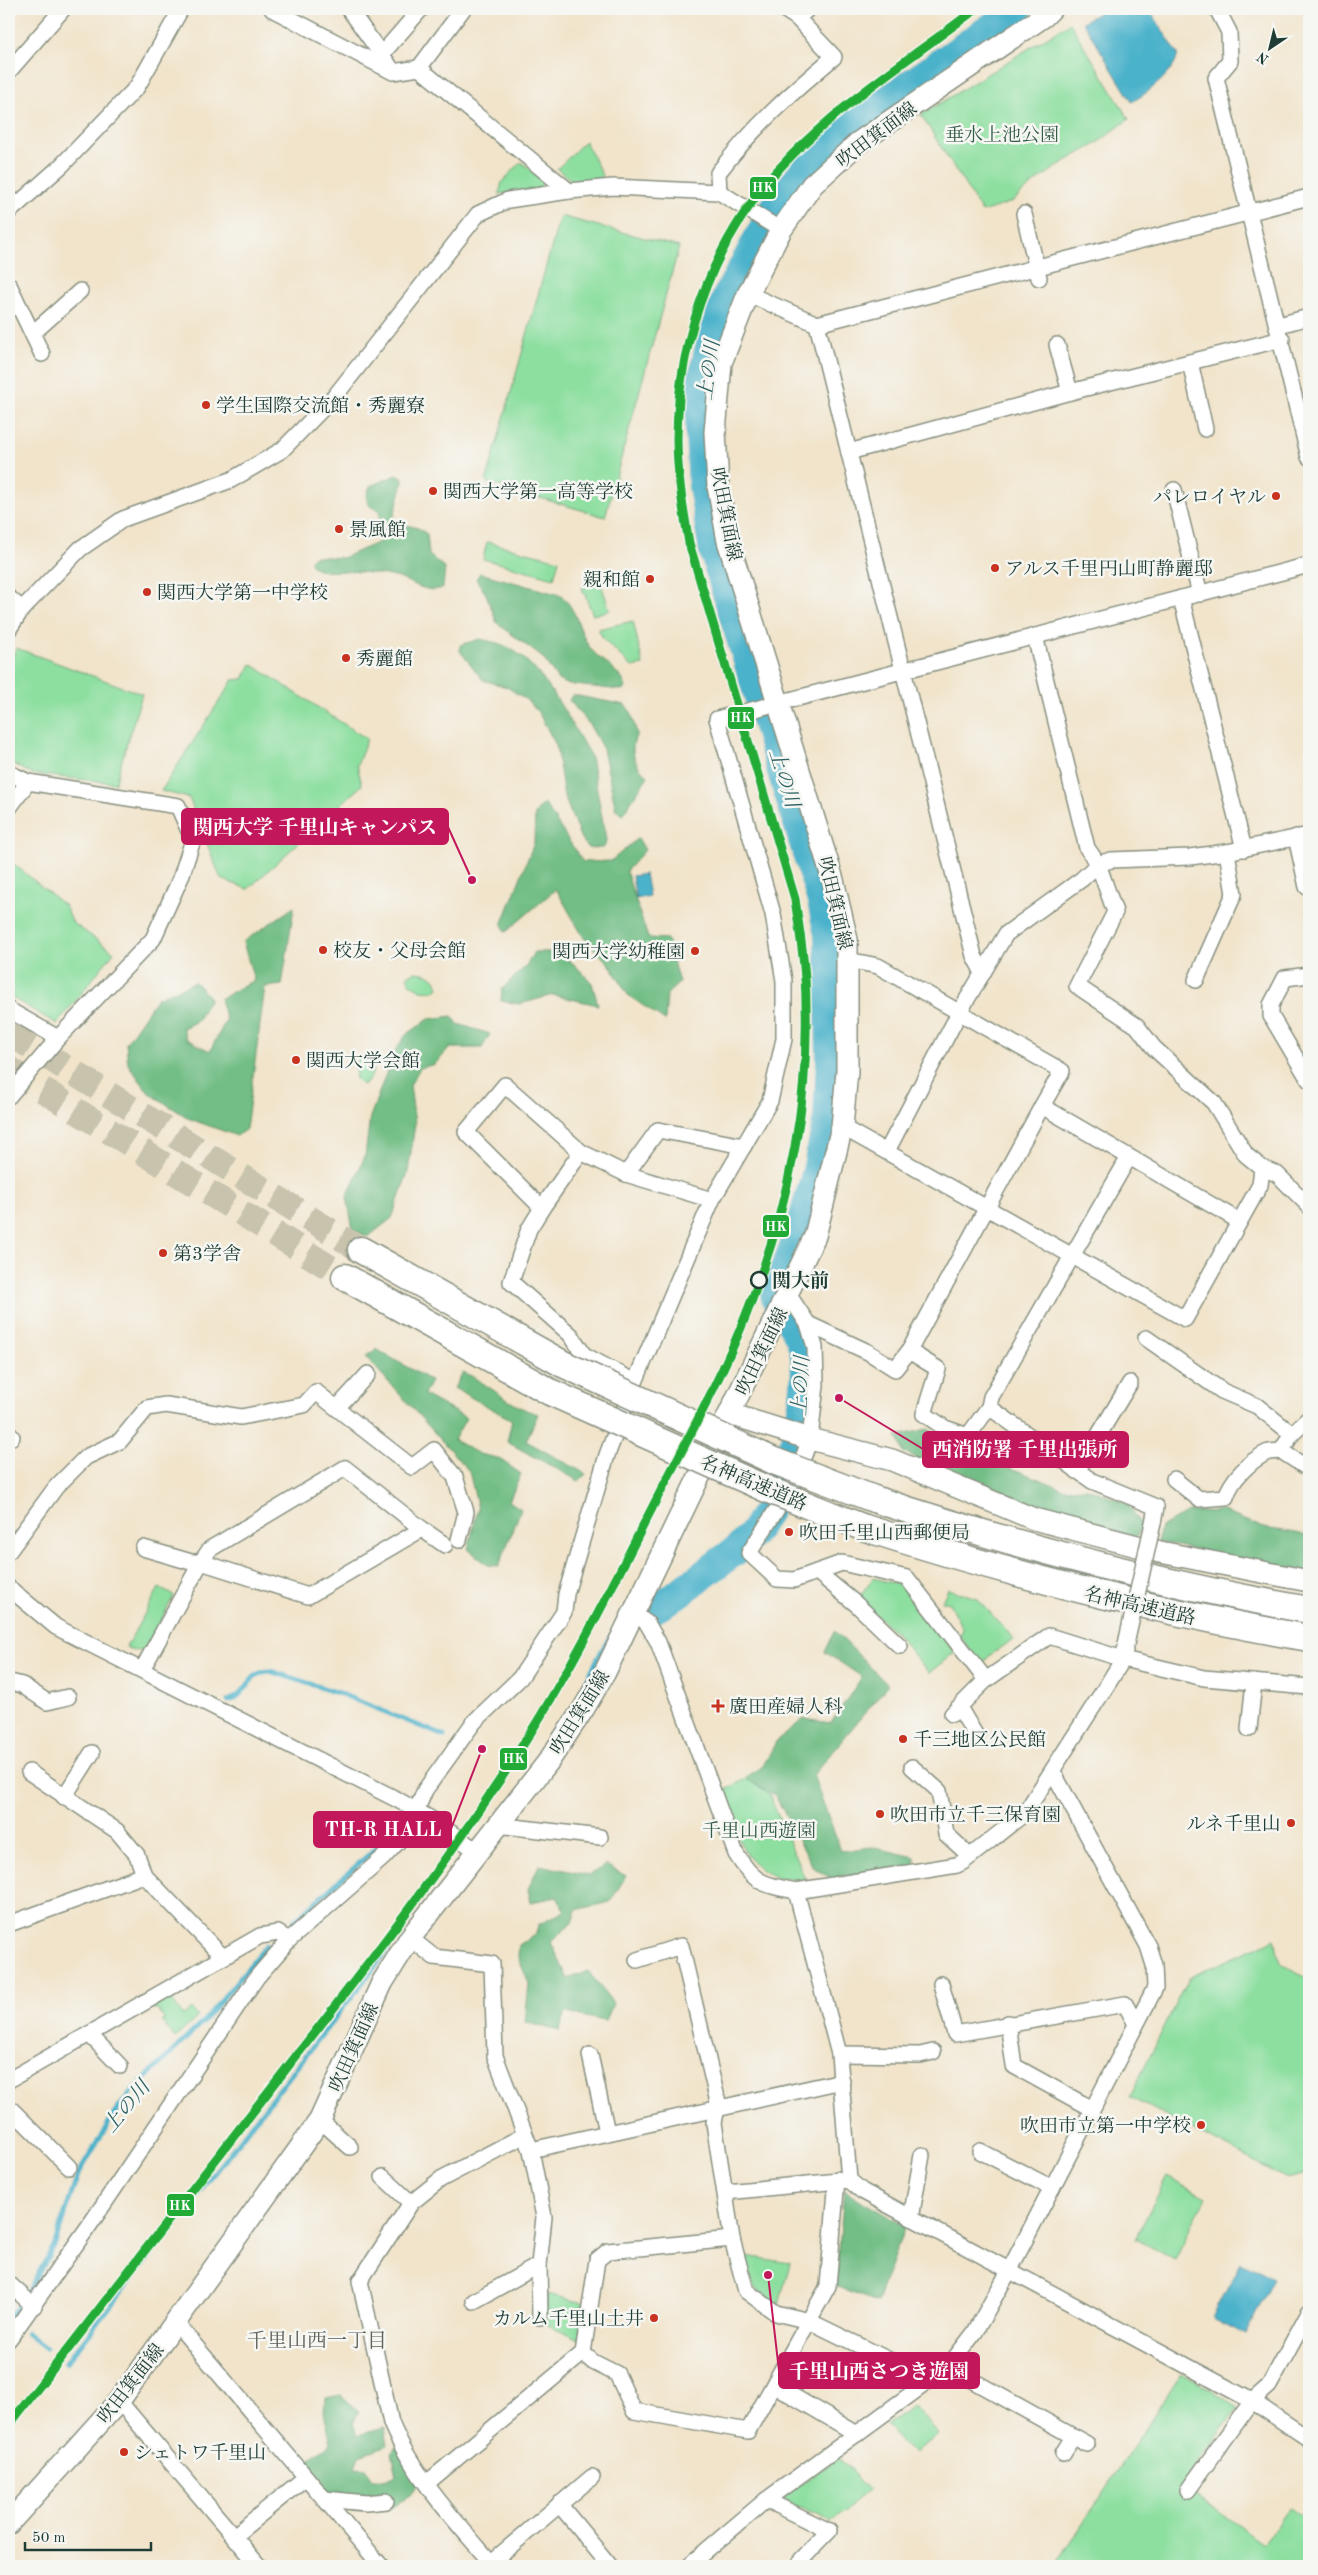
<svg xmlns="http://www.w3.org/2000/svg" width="1318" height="2575" font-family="'Old Standard TT','Noto Serif JP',serif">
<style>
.green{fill:#8ddfa0;stroke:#568e6a}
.forest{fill:#72be86;stroke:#487e5d}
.water{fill:#4cb2cb;stroke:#367880}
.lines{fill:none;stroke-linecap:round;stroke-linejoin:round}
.stream{stroke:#4cb2cb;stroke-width:5}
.river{stroke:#4cb2cb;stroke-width:30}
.highway-tunnel{stroke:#c7c3ad;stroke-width:26;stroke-dasharray:26 13;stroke-linecap:butt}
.street-casing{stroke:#889080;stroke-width:18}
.secondary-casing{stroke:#889080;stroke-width:24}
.highway-casing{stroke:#889080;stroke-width:29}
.street{stroke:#fff;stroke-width:15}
.secondary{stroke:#fff;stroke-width:21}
.highway{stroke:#fff;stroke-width:26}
.street-bridge-casing{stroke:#889080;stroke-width:18;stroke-linecap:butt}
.highway-bridge-casing{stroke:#889080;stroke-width:29;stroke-linecap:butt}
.street-bridge{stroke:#fff;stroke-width:15}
.highway-bridge{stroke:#fff;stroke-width:26}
.rail-1-casing{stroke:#f6f6f2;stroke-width:12}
.rail-1{stroke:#21ab36;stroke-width:9}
.poi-dot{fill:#c8321e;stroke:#f6f6f2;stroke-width:2}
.stop-dot{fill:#f6f6f2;stroke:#1f3d34;stroke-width:2.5}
.labels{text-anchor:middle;stroke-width:5;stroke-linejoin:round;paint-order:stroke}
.street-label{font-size:19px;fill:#1f3d34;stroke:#f6f6f2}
.park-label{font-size:19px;fill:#355d4a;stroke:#f6f6f2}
.poi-label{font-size:19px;fill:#1f3d34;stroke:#f6f6f2;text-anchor:start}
.stop-label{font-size:19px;font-weight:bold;fill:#1f3d34;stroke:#f6f6f2;text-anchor:start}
.water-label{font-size:20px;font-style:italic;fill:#2c6061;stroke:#f6f6f2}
.neighbourhood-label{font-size:20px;fill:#5f6058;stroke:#f6f6f2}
.leader{fill:none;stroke:#c2185b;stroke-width:2}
.callout-dot{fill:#c2185b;stroke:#f6f6f2;stroke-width:2}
.callout{fill:#c2185b;stroke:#c2185b;stroke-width:2}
.callout-label{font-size:20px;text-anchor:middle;font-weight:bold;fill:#fff}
.line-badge{stroke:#f6f6f2;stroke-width:2}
.badge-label{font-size:14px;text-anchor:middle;font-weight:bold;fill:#fff}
</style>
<rect width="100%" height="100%" fill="#f6f6f2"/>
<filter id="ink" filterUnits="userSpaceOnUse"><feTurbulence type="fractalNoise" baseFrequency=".02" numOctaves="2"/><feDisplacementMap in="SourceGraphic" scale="10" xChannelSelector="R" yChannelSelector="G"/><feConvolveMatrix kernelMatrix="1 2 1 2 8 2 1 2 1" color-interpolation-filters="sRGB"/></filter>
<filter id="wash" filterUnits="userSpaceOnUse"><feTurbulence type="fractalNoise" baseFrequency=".0096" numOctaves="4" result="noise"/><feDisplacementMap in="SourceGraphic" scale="20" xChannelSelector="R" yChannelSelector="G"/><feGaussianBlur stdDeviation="1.12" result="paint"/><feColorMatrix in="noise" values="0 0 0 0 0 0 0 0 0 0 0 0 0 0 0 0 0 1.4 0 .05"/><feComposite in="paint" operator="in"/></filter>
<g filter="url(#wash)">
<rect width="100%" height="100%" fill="#f1e4cb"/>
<g class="green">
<path d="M1070,23L1129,119L1096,144L1062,163L1034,183L1012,202L982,212L921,115Z"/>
<path d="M585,141L602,175L599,181L574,182L557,169Z"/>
<path d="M521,162L544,180L540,188L499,194L502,182Z"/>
<path d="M560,216L679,247L605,517L486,482Z"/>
<path d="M487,542L559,560L554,578L483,559Z"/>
<path d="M600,582L610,610L593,615L582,588Z"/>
<path d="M633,621L643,665L632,667L604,640L598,629Z"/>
<path d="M16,648L142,694L115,783L32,774L9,762V665Z"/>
<path d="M251,664L367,739L357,765L362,785L248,889L221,879L189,798L161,791L233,680L243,679Z"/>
<path d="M9,860L65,906L73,923L114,952L57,1024L9,996Z"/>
<path d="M415,972C427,973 434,975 439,987L433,991L421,990L410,984L407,976Z"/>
<path d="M367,1054C376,1065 375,1078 362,1085L356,1079L355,1066L359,1057Z"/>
<path d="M873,1578L907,1587L955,1652L929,1673L896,1633L858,1598Z"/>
<path d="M159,1588L174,1596L145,1649L133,1651L126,1647Z"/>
<path d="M948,1589L977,1598L1014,1639L989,1656L982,1665L959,1635L963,1630L949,1603L942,1601Z"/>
<path d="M759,1771L805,1879C746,1885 737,1836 722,1792Z"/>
<path d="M1275,1939L1280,1963L1309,1980V2172L1286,2178L1130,2097L1188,1978Z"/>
<path d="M168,1995L183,2015L192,2009L198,2017L175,2038L162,2021L164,2019L157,2008L154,2010L151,2006Z"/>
<path d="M1167,2177L1206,2197L1175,2259L1135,2239Z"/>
<path d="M745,2256L790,2263L779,2304L754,2288Z"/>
<path d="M547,2294L584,2303L579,2339L546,2324Z"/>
<path d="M1182,2373L1238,2407L1182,2485L1263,2544L1290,2507L1309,2521V2566H1055Z"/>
<path d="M913,2407L939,2433L914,2454L886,2425Z"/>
<path d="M838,2457L869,2490L831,2522C816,2508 797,2512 784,2500L787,2494Z"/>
</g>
<g class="forest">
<path d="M397,475L403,478V482L393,519L395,522L418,528L427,534L429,555L445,568L443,587C429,596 411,581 396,577C381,574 365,572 349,571C334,571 326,574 312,566L310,561L314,556L342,558L384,540L379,510C365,507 365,498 370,486Z"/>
<path d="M480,573L560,595C577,607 578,631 590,648C600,661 623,672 626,688L621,690L566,684L558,680L543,658L497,623L486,594L476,579Z"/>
<path d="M480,639C487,641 496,642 503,645C539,659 568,718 587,750L591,757L606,839L605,846L602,848H588L581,839L564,796L556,745L538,712L528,701L507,687L483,680L460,651V645Z"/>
<path d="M573,695L625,705L631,712L637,734C628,750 635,766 648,776L622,815L616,810L603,749L589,724L569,700Z"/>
<path d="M544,803L583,862L611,861L638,838L645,850L626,871L648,938L667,939L679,983L667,994L665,1021L628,995L610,965L584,938L556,889L506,932L502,925L534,843L535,814Z"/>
<path d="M294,907L282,985L265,987L246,1129L237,1136L190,1119L149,1093L128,1064L126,1043L157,998L195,982L210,998L197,1021L183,1028L186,1039L210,1051L226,1020L220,999L254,980L243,942Z"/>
<path d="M534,952H558L575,965L592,983L598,1005L553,995L520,1004L501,1001L502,989L526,966Z"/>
<path d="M452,1016L458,1024L490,1034L482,1048H450L435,1064L420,1068L410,1085L415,1124L408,1172L392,1218L368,1237L353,1230L347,1197L365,1156L370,1117L394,1052L406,1035L429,1019Z"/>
<path d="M376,1349L431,1381L424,1395L466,1418L454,1440L479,1454L498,1458L521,1474L509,1501L521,1509L499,1566L488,1565L468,1549L478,1509L469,1471L366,1357Z"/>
<path d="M463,1372C490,1384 510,1407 538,1414L526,1441L586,1474L579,1481L507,1442L512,1420L454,1388Z"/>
<path d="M928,1429L960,1448L1064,1489L1087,1488L1128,1504L1141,1525L1137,1537L1036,1509L904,1453L897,1436Z"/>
<path d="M1222,1511L1264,1528L1309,1535V1572L1157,1542L1161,1527L1188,1512Z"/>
<path d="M835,1631L888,1685L813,1775L841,1851L871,1847L915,1857V1866L830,1878L813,1867L776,1797L745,1778L763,1766L777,1740L804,1719L831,1723L862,1677L825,1652Z"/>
<path d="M539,1865L589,1875L606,1865L626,1876L610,1902L576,1910L572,1923L551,1942L568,1979L588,1971L613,2003L606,2021L566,2013L559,2031L525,2022L529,1984L518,1957L519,1945L536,1934L538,1925L565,1911L557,1897L531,1902L528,1889Z"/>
<path d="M844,2191L905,2226L877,2302L836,2286Z"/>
<path d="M341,2395L359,2411L353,2423L357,2435L385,2428L388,2445L360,2455L356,2468L366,2469L373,2479L386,2480L396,2475L391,2453L398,2446L419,2480L410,2496L389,2508L355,2511L334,2505L312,2489L305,2462L331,2443L324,2412L325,2398Z"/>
</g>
<g class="water">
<path d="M1105,9H1149L1178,54C1174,73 1149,92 1132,102L1083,22Z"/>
<path d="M645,874L649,896L636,899L632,876Z"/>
<path d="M1241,2262L1274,2279L1245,2335L1212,2318Z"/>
</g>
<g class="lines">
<g class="stream">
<path d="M582,1690L602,1650L612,1635"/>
<path d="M228,1701C248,1696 248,1671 270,1671L341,1694L444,1736"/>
<path d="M294,1921L375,1849L399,1822"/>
<path d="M9,2318L28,2292L54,2246L78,2175L114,2114L131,2092L202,2023L267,1945"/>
<path d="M27,2333L46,2348"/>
<path d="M66,2363L388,1950"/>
</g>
<path class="river" d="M652,1610C677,1596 698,1579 720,1562C729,1555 740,1549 747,1540C782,1500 810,1410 805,1356C803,1329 776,1309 775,1292L798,1238L817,1171L828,1118L831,1061L829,935L822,901L714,551L703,486L700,433L702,381L713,334L727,297L774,209L813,159L846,129L1018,9"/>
</g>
</g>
<g filter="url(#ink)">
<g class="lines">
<g class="highway-tunnel">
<path d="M9,1033L361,1250"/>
<path d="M9,1069L345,1277"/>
</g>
<g class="street-casing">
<g id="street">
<path d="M272,9L393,72L419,68L569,191"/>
<path d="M349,9L391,68"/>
<path d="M1217,9L1229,32L1230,61L1216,78L1309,457"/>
<path d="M797,18L808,9"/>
<path d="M381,55L421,9"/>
<path d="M419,68L463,9"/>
<path d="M9,71L63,9"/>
<path d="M719,192L718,173C752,128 791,93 834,57L797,18L783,9"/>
<path d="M9,212L61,166L137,87L181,9"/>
<path d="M1024,214L1039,278"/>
<path d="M9,285L42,354"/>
<path d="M748,294L817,324L1309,197"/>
<path d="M817,324L974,956L983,973"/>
<path d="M1279,325L1309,317"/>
<path d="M33,333L80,291"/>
<path d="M1057,345L1070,392"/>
<path d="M1190,362L1205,429"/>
<path d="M849,452L1070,392L1282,339"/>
<path d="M1174,490L1200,594"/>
<path d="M9,598L22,609"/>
<path d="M1181,598L1244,849"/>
<path d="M9,629L22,609L80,549L123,519L231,480L282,450L335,396L478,214L508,200L569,191L613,187L719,192L781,230"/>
<path d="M9,773L28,782L178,806L193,840L181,877L153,939L58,1038L9,1096"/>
<path d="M9,808L28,782"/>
<path d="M1296,837L1307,887"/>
<path d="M848,960L878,966L1062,1071L1042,1106L1239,1221"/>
<path d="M1309,975L1285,978L1271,1005V1016L1309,1080"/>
<path d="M1196,980L1234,894L1227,852"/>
<path d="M9,1010L58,1038"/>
<path d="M842,1127L1185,1319L1260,1185L1262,1168L1246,1155L1214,1103L1154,1048L1137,1026L1077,986L1115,912L1098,864L1087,848L1035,636"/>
<path d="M887,1151L960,1011L1006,934L1082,879L1098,864L1111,860L1190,857L1227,852L1309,835"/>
<path d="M1262,1168L1277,1174L1309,1206"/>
<path d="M626,1174L712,1200"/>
<path d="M542,1208L581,1152"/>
<path d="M788,1294L808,1324L815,1347L816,1385L810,1439L794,1482L749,1553L777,1579L794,1580L842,1563L907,1578L986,1680L1049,1636L1123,1659L1204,1678L1309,1687"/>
<path d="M808,1324L868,1352L895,1369L909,1351L938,1369L924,1414L945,1428L968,1436L989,1407L1092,1481L1156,1507L1153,1523"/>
<path d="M1146,1338L1222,1391L1257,1406L1292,1434"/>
<path d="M909,1351L1042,1106"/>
<path d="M635,1382L584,1355L571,1335L511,1282L529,1229L542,1208L466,1132L505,1085L581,1152L626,1174L658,1130L744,1146"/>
<path d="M989,1407L991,1397L1129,1157"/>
<path d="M337,1408L368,1374"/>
<path d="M9,1434L12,1437"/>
<path d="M1281,1451L1309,1469"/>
<path d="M1077,1471L1130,1383"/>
<path d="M1174,1479L1199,1499L1226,1497C1231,1480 1250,1461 1266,1453C1270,1451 1277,1452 1281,1451L1292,1434L1309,1418"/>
<path d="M422,1529L445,1545"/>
<path d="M9,1551L56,1487L86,1457L120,1441L147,1408L166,1405L241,1417L304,1405L316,1392L412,1467L434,1450L455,1477L466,1512L459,1540"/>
<path d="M817,1572L856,1604L900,1646"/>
<path d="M9,1588L56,1627L398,1800L431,1819L477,1851"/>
<path d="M633,1613L647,1623L658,1642L736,1854C754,1883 763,1885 796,1891L957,1865L963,1862L1025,1813L1109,1682L1123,1659L1125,1650"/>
<path d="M142,1670L201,1562L210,1549L345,1468L422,1529L308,1596L201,1562H191L143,1548"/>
<path d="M10,1682L22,1685L47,1702L68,1697"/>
<path d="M959,1707L976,1736"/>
<path d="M952,1714L986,1680"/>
<path d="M1249,1729L1254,1682"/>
<path d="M912,1767L939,1791L946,1834L970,1856"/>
<path d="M29,1772L117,1831L137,1855L144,1875"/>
<path d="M64,1797L92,1753"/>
<path d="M497,1825L600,1837"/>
<path d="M796,1891L839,2054L849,2180"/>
<path d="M9,1924L144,1875L222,1956"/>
<path d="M410,1938L434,1957L492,1964L495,2056L531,2150L544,2217L539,2265L540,2317"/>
<path d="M637,1960L681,1946L718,2102L714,2123L732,2239L746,2291L776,2313L809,2321L930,2380"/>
<path d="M941,1984L955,2034L1125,2004L1136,2024"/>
<path d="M1008,2023L1014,2066L1092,2109"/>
<path d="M89,2034L120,2066"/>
<path d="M839,2054L920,2055L933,2052"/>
<path d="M590,2055L607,2132"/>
<path d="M9,2080L260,1936L278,1933L289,1940"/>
<path d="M9,2107L69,2167"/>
<path d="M320,2120L350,2147"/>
<path d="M531,2150L842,2081"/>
<path d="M980,2151L1052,2188"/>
<path d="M383,2177L411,2203"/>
<path d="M726,2192L849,2180L862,2191L1252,2401L1309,2439"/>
<path d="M911,2218L922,2155"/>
<path d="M9,2284L34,2306"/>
<path d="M474,2301L539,2265"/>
<path d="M176,2323L381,2566"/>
<path d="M9,2339L91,2223L257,1977L289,1940L384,1857L408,1831L425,1790L474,1722L520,1678L564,1612L566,1594L607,1455L635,1382L712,1200L770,1101L784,1039V981L773,914L717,719L1309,565"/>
<path d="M583,2353L593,2362L617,2374L634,2411L748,2431L828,2286L837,2179"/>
<path d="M948,2367L1087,2444"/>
<path d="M774,2385L857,2434"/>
<path d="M119,2401L259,2566"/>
<path d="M1063,2453L1073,2437"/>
<path d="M427,2483L583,2353L597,2260L608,2251L732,2239"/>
<path d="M1188,2490L1252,2401L1269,2386L1309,2312"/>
<path d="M325,2499L366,2503L386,2501"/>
<path d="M766,2500L829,2531L801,2560L807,2566"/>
<path d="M559,2504L610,2566"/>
<path d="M234,2536L306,2477"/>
<path d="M487,2566L592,2477"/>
<path d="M494,2566C457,2523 413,2476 391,2423L360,2281L411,2203L441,2179L525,2135"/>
<path d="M688,2566L766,2500L948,2367L975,2332L1009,2271L1155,1988L1154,1965L1148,1946L1053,1772"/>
</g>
</g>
<g class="secondary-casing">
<g id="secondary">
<path d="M730,1414L810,1439L892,1460L1034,1519L1160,1552L1309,1581"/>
<path d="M9,2523L119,2401L320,2120L382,1983L410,1938L548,1762L584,1708L605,1672L815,1236L842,1127L847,1071V940L833,880L728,541L718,486L715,432L721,363L748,294L781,230L812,185L858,143L1044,16L1051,9"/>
</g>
</g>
<g class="highway-casing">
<g id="highway">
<path d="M361,1250L563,1364"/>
<path d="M345,1277L550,1392"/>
<path d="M874,1499C1017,1546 1161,1584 1309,1610"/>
<path d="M862,1527C1009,1574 1157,1612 1309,1638"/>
</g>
</g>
<use href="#street" class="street"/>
<use href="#secondary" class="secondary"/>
<use href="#highway" class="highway"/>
<g class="street-bridge-casing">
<path id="street-bridge" d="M1126,1644L1153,1523"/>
</g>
<g class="highway-bridge-casing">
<g id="highway-bridge">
<path d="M563,1364L774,1461L874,1499"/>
<path d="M550,1392L764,1488L862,1527"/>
</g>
</g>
<use href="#street-bridge" class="street-bridge"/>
<use href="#highway-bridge" class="highway-bridge"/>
<g class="rail-1-casing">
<path id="rail-1" d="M9,2425C102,2306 194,2187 286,2069C370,1962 453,1854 526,1740C572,1667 610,1591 649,1514C682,1449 719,1384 746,1315C785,1217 809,1111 806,1005C806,969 800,934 795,899L689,543C683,508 677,473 677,438C678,332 717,230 792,155C847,99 914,56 976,9"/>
</g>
<use href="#rail-1" class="rail-1"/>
</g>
</g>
<g class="poi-dot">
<circle cx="206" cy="405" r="5"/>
<circle cx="433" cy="491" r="5"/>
<circle cx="1276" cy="496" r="5"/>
<circle cx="339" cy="529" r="5"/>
<circle cx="995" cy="568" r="5"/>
<circle cx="650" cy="579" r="5"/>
<circle cx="147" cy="592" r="5"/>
<circle cx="346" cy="658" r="5"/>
<circle cx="323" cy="950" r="5"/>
<circle cx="695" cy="951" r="5"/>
<circle cx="296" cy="1060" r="5"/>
<circle cx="163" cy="1253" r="5"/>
<circle cx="789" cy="1532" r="5"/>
<path d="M715.5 1698.5h5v5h5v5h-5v5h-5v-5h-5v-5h5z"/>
<circle cx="903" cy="1739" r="5"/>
<circle cx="880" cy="1814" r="5"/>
<circle cx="1291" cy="1823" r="5"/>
<circle cx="1201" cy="2125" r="5"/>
<circle cx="654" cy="2318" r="5"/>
<circle cx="124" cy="2452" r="5"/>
</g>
<circle class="stop-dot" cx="759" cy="1280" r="8"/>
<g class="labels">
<g class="street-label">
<text transform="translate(876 134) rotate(-37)" y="7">吹田箕面線</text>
<text transform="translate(727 514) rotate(79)" y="7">吹田箕面線</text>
<text transform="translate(836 903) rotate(77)" y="7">吹田箕面線</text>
<text transform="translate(761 1351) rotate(-64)" y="7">吹田箕面線</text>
<text transform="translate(754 1482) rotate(23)" y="7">名神高速道路</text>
<text transform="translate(1140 1605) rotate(13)" y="7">名神高速道路</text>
<text transform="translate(579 1712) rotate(-58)" y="7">吹田箕面線</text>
<text transform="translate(353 2047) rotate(-66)" y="7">吹田箕面線</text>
<text transform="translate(130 2383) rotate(-52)" y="7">吹田箕面線</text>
</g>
<g class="park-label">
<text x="1002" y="141">垂水上池公園</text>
<text x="759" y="1837">千里山西遊園</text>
</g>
<g class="poi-label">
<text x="216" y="412">学生国際交流館・秀麗寮</text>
<text x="443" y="498">関西大学第一高等学校</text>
<text x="1266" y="503" text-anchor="end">パレロイヤル</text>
<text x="349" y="536">景風館</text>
<text x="1005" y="575">アルス千里円山町静麗邸</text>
<text x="640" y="586" text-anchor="end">親和館</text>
<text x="157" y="599">関西大学第一中学校</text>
<text x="356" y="665">秀麗館</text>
<text x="333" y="957">校友・父母会館</text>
<text x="685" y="958" text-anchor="end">関西大学幼稚園</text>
<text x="306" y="1067">関西大学会館</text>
<text x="173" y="1260">第3学舎</text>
<text x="799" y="1539">吹田千里山西郵便局</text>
<text x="729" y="1713">廣田産婦人科</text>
<text x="913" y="1746">千三地区公民館</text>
<text x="890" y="1821">吹田市立千三保育園</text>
<text x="1281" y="1830" text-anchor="end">ルネ千里山</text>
<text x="1191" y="2132" text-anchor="end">吹田市立第一中学校</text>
<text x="644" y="2325" text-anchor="end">カルム千里山土井</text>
<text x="134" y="2459">シェトワ千里山</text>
</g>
<g class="stop-label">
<text x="772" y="1287">関大前</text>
</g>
<g class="water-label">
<text transform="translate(708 370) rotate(-82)" y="7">上の川</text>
<text transform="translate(785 778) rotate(73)" y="7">上の川</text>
<text transform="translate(800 1386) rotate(-87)" y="7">上の川</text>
<text transform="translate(126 2106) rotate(-50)" y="7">上の川</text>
</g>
<g class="neighbourhood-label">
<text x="317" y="2347">千里山西一丁目</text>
</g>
</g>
<path class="leader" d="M472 880L448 827M839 1398L923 1449M482 1749L451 1829M768 2275L779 2371"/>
<g class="callout-dot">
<circle cx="472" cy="880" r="5"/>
<circle cx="839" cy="1398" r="5"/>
<circle cx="482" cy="1749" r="5"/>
<circle cx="768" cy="2275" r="5"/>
</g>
<g class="callout">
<rect x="182" y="809" width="266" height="35" rx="5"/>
<rect x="923" y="1432" width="205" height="35" rx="5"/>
<rect x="314" y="1812" width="137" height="35" rx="5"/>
<rect x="779" y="2353" width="200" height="35" rx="5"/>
</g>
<g class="callout-label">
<text x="315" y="834">関西大学 千里山キャンパス</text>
<text x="1025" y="1456">西消防署 千里出張所</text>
<text x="383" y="1836">TH-R HALL</text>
<text x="879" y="2378">千里山西さつき遊園</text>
</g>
<g class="line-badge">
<rect x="749" y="176" width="28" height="24" rx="5" fill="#21ab36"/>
<rect x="727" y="706" width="28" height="24" rx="5" fill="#21ab36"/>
<rect x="762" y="1214" width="28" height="24" rx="5" fill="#21ab36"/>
<rect x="499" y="1747" width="29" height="24" rx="5" fill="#21ab36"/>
<rect x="166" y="2193" width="29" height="24" rx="5" fill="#21ab36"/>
</g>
<g class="badge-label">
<text x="763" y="192">HK</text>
<text x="741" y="722">HK</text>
<text x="776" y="1231">HK</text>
<text x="514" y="1763">HK</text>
<text x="180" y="2210">HK</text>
</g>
<rect width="1318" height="2575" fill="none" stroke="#f6f6f2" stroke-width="30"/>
<g transform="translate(1270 48) rotate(215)" stroke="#f6f6f2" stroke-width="4" paint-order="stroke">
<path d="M0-4L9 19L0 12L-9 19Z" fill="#1f3d34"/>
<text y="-8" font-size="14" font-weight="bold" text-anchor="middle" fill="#1f3d34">N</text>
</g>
<path d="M25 2542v8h126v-8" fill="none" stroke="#1f3d34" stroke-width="2.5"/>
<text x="32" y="2542" font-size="15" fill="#1f3d34" stroke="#f6f6f2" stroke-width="4" paint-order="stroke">50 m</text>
</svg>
